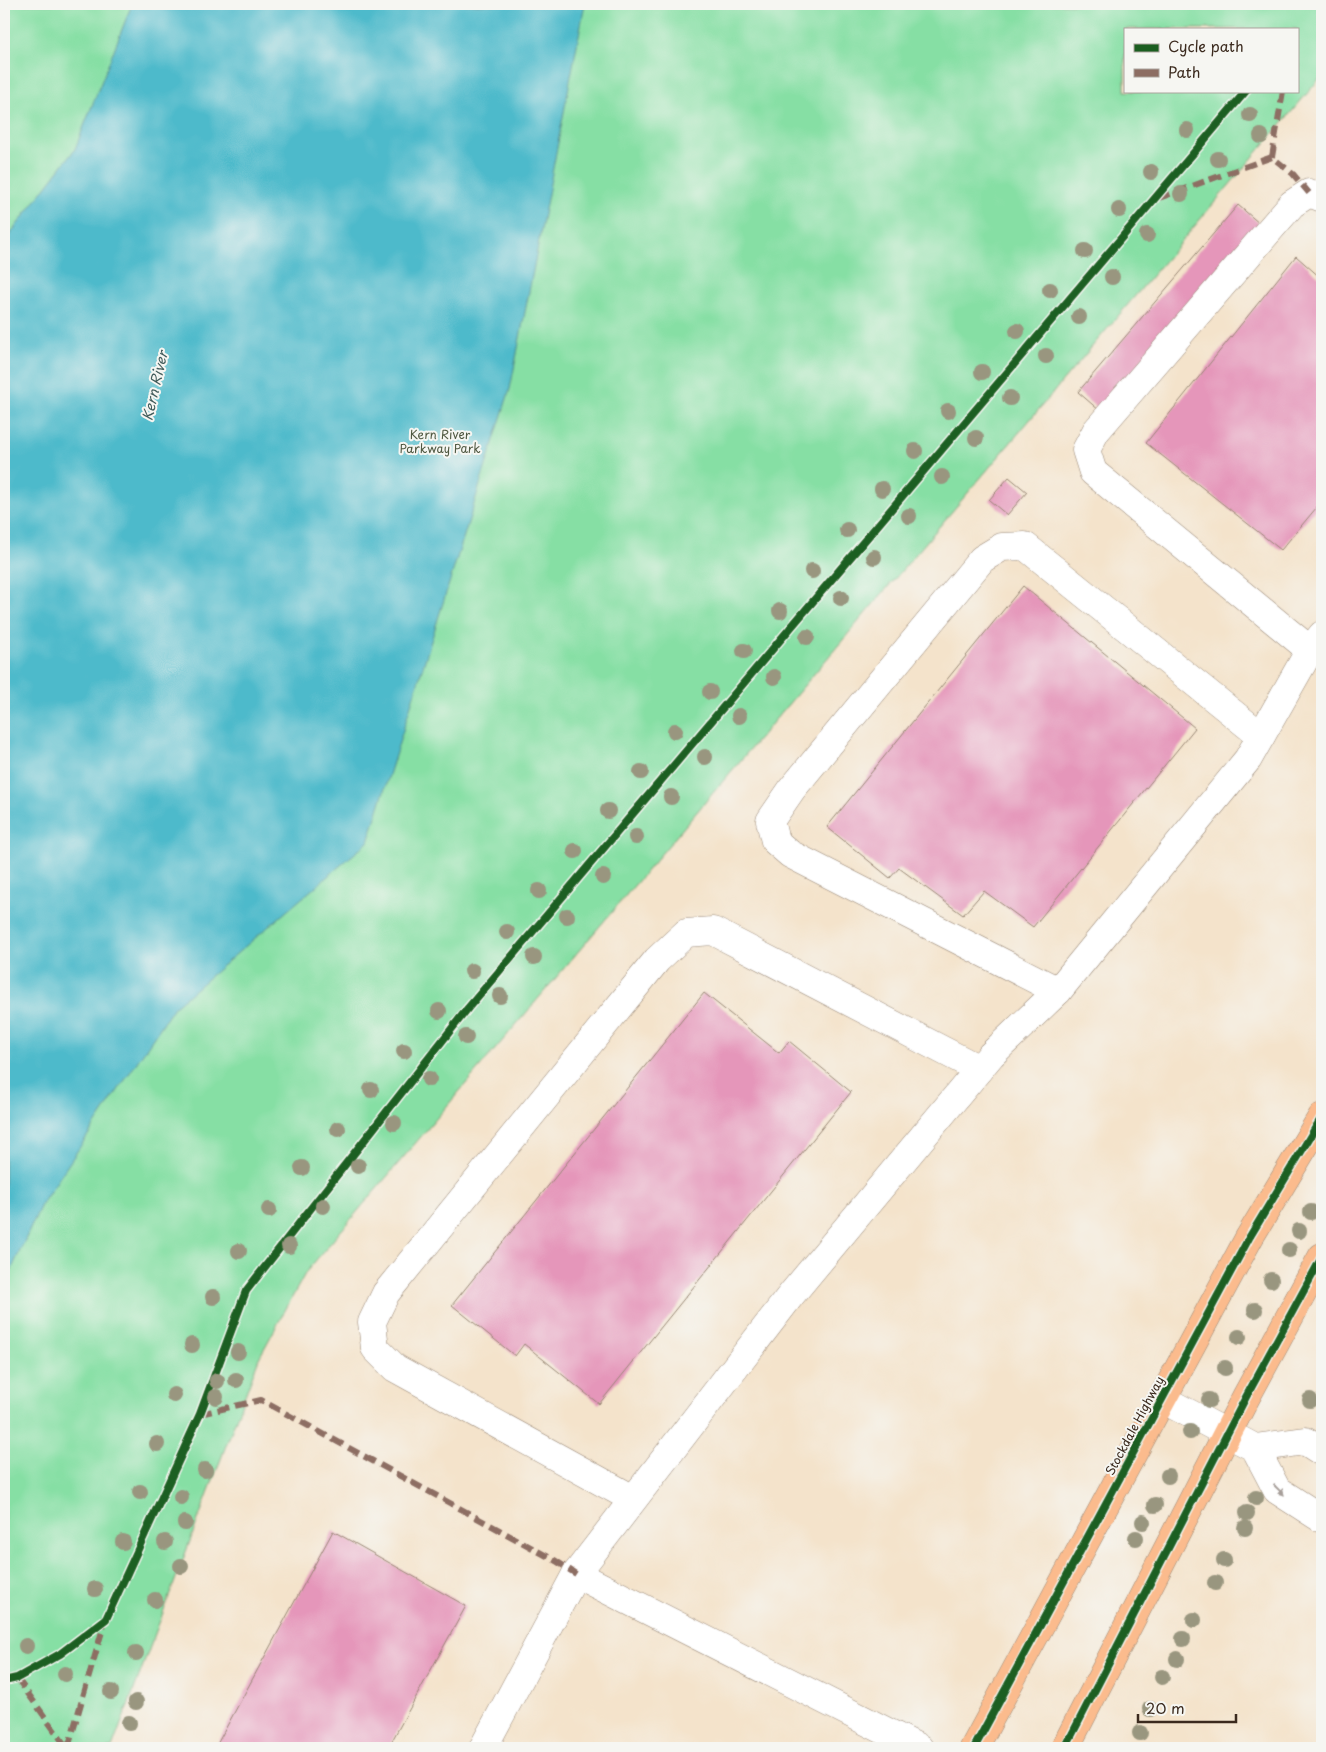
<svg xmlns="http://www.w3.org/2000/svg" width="1326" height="1752" font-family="'Playpen Sans',sans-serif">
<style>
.green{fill:#86dfa4;stroke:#608461;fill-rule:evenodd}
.water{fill:#4ebacb;stroke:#447274}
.building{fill:#e596ba}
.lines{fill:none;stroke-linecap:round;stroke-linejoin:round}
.minor-casing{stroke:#988674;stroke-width:29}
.major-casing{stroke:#988674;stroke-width:29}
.minor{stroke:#fff;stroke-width:28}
.major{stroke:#fbbb8d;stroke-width:28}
.quiet{stroke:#8d6e63;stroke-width:6;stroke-dasharray:12 6;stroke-linecap:butt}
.cycleway-casing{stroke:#f6f6f2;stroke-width:11}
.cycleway{stroke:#1b5e20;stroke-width:8}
.tree{fill:#99967f}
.oneway{fill:#a79f9a}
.labels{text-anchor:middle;stroke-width:4;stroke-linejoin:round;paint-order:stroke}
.park-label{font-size:12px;fill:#4e5740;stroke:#f6f6f2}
.street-label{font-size:12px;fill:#3b2a1e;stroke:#f6f6f2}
.water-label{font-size:14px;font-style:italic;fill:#425c5b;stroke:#f6f6f2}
</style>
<rect width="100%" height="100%" fill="#f6f6f2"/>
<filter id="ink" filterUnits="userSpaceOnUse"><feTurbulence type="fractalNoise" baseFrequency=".02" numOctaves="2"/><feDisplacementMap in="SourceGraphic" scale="10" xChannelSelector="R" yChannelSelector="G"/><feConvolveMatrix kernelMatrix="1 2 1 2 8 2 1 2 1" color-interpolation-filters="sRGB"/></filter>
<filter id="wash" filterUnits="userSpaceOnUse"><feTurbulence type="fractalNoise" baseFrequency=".0096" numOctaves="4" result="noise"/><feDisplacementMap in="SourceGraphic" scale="20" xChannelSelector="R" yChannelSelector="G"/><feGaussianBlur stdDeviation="1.12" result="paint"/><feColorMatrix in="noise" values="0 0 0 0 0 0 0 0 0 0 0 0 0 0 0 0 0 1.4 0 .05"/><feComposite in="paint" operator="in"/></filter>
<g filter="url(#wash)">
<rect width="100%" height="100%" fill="#f4e3cb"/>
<path class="green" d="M4,4H1322V76L306,1272L259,1358L112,1748H4ZM1125,29H1297V91H1125Z"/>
<path class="water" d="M132,4H585L510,389L368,842L174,1007L41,1205L4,1286V242L75,149Z"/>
<g id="blocks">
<g class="building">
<path d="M1238,205L1260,224L1100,411L1078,392Z"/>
<path d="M1296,256L1322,279V501L1281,550L1146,443Z"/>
<path d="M1009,477L1027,492L1007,515L989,500Z"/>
<path d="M1023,586L1195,728L1033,927L984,891L963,915L899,868L890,878L827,827Z"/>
<path d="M704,993L779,1053L789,1041L851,1092L599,1404L524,1344L515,1356L452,1305Z"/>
<path d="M333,1531L466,1606L388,1748H215Z"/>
</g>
</g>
</g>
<g filter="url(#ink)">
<use href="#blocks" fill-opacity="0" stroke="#988674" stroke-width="1"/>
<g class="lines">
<g class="minor-casing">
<g id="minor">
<path d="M1310,650L1093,472L1086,450L1096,431L1292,204L1309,193L1322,198"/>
<path d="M1058,991L790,854L775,841L770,821L792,789L982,559L1002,547L1025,546L1261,736"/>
<path d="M1162,1399L1255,1448L1277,1490L1322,1519"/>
<path d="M1255,1448L1305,1441L1322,1452"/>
<path d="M633,1499L395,1368L375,1348L372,1322L386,1293L657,960L686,933L713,931L979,1069"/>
<path d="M576,1574L919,1748"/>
<path d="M483,1748L576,1574L791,1295L991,1055L1058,991L1248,759L1310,650L1322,635"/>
</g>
</g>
<g class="major-casing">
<g id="major">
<path d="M974,1748L1249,1238L1322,1117"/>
<path d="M1065,1748L1246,1397L1322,1257"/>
</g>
</g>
<use href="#minor" class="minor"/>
<use href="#major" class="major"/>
<g class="quiet">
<path d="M1272,157L1283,91"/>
<path d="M1159,198L1272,157L1293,174L1309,193"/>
<path d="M200,1414L261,1400L556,1561L576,1574"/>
<path d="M17,1678L67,1748"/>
<path d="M68,1748L105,1621"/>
</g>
<g class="cycleway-casing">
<g id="cycleway">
<path d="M4,1681L17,1678L60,1654L106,1619L200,1414L246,1291L468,1008L1246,91"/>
<path d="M974,1748L1249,1238L1322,1117"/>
<path d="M1065,1748L1246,1397L1322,1257"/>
</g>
</g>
<use href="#cycleway" class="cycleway"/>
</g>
<g class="tree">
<circle cx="1250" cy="115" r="8"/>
<circle cx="1187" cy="130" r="8"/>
<circle cx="1261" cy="136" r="8"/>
<circle cx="1218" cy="159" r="8"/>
<circle cx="1151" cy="172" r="8"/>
<circle cx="1181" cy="194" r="8"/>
<circle cx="1119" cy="210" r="8"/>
<circle cx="1147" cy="235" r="8"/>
<circle cx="1085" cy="251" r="8"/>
<circle cx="1112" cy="277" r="8"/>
<circle cx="1050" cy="290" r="8"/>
<circle cx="1079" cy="317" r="8"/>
<circle cx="1017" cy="331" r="8"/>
<circle cx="1046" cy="356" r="8"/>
<circle cx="982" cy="372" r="8"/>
<circle cx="1010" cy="398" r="8"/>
<circle cx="948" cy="411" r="8"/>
<circle cx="976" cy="438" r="8"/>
<circle cx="915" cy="451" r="8"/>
<circle cx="942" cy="477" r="8"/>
<circle cx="882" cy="489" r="8"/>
<circle cx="909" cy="516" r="8"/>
<circle cx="847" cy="530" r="8"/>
<circle cx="874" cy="557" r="8"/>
<circle cx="812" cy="571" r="8"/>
<circle cx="841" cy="598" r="8"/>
<circle cx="780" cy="611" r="8"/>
<circle cx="807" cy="637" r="8"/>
<circle cx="744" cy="651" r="8"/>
<circle cx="774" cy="677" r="8"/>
<circle cx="710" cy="692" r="8"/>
<circle cx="739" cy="716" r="8"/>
<circle cx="675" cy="731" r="8"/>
<circle cx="705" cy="757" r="8"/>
<circle cx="641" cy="772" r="8"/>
<circle cx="671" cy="797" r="8"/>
<circle cx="608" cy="811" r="8"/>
<circle cx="636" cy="837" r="8"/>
<circle cx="575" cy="851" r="8"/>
<circle cx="603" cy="877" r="8"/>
<circle cx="539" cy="891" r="8"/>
<circle cx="567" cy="916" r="8"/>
<circle cx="507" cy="932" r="8"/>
<circle cx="534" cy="957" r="8"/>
<circle cx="472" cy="971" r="8"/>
<circle cx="500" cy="996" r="8"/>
<circle cx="439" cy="1011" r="8"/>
<circle cx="466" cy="1037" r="8"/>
<circle cx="404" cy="1051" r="8"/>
<circle cx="429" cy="1079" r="8"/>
<circle cx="371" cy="1090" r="8"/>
<circle cx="394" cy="1123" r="8"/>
<circle cx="338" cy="1129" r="8"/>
<circle cx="358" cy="1166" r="8"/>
<circle cx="302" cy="1168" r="8"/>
<circle cx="323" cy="1206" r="8"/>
<circle cx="269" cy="1210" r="8"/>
<circle cx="1311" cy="1212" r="8"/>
<circle cx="1299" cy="1231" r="8"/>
<circle cx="289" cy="1246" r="8"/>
<circle cx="1289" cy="1250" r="8"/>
<circle cx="239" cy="1251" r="8"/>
<circle cx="1271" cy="1280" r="8"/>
<circle cx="213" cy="1297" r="8"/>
<circle cx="1255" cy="1310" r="8"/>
<circle cx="1239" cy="1337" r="8"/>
<circle cx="192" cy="1345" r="8"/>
<circle cx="238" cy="1352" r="8"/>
<circle cx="1225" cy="1368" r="8"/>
<circle cx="236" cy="1380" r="8"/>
<circle cx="217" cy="1381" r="8"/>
<circle cx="174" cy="1395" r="8"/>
<circle cx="216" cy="1397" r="8"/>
<circle cx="1209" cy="1400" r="8"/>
<circle cx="1310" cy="1400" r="8"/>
<circle cx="1190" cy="1432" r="8"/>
<circle cx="157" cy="1444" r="8"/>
<circle cx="205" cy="1470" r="8"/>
<circle cx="1168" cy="1476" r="8"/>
<circle cx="140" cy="1492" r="8"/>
<circle cx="181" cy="1497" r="8"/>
<circle cx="1256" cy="1498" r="8"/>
<circle cx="1155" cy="1505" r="8"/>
<circle cx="1247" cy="1513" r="8"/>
<circle cx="1143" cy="1522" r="8"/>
<circle cx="185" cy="1523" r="8"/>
<circle cx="1245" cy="1528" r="8"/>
<circle cx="1136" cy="1538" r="8"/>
<circle cx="123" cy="1542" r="8"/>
<circle cx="165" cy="1542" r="8"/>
<circle cx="1224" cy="1560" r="8"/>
<circle cx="181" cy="1566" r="8"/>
<circle cx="1215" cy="1583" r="8"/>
<circle cx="95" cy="1589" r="8"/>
<circle cx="155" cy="1600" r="8"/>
<circle cx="1194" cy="1620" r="8"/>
<circle cx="1183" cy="1639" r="8"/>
<circle cx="26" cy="1646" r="8"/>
<circle cx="136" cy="1653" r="8"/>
<circle cx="1177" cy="1659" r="8"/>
<circle cx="65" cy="1674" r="8"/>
<circle cx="1162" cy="1677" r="8"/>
<circle cx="111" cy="1692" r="8"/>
<circle cx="136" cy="1702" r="8"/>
<circle cx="1150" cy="1709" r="8"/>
<circle cx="129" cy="1723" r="8"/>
<circle cx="1140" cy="1733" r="8"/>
</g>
<defs><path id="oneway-solid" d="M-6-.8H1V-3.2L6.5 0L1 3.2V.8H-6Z" transform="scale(1.25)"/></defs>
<use class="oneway" href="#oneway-solid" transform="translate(1279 1490) rotate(44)"/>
</g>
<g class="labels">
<g class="park-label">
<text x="440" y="439">Kern River<tspan x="440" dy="14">Parkway Park</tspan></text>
</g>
<g class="street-label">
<text transform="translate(1135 1426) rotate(-62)" y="4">Stockdale Highway</text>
</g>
<g class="water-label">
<text transform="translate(155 386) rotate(-77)" y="5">Kern River</text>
</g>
</g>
<rect width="1326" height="1752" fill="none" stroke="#f6f6f2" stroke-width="20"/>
<rect x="1124" y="28" width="175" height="65" fill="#f6f6f2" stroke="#aba49d"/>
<rect x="1134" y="44" width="25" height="8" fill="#1b5e20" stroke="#aba49d"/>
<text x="1168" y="52" font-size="15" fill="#3b2a1e">Cycle path</text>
<rect x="1134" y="69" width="25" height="8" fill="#8d6e63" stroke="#aba49d"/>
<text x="1168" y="78" font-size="15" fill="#3b2a1e">Path</text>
<path d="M1138 1714v8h98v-8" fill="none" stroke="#3b2a1e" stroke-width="2.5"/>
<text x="1146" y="1714" font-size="15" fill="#3b2a1e" stroke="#f6f6f2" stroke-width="4" paint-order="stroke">20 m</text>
</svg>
